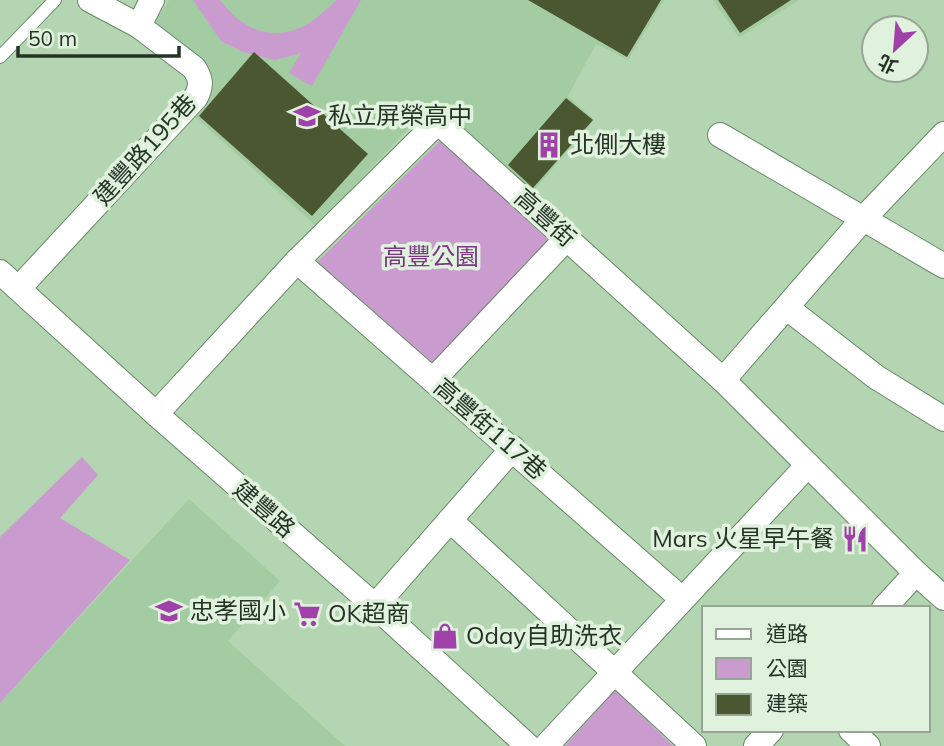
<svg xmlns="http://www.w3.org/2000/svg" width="944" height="746" font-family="Mulish,'Noto Sans TC',sans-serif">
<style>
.built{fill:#a4cca2}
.green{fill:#ca9bcf}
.building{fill:#4a5730}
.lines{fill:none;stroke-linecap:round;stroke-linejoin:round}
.lane-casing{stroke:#688766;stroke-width:14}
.street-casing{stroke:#688766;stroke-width:26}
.lane{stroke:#fff;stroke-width:12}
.street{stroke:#fff;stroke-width:24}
.labels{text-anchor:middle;stroke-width:7;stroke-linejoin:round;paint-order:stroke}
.poi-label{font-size:24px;fill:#263426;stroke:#e0f1de;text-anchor:start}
.street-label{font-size:24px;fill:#263426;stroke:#e0f1de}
.park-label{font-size:24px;fill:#7b3882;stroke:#e0f1de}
</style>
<rect width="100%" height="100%" fill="#b4d5b1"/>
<g class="built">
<path d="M169,0H664L628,60L596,44L568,96L594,120L531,194L438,111L428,108L316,226L191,113L209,85L149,32Z"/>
<path d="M713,0H799L739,38Z"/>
<path d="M189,499L280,581L228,641L345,746H0V703Z"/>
</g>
<g class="green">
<path d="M193,0H220C239,25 265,41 297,29C312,24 325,10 337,0H361L312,86L289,73L301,53L275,60L243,52L221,41Z"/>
<path d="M442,139L554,241L433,363L317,262Z"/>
<path d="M82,457L98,475L60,518L130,560L0,703V537Z"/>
<path d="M615,690L673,746H565Z"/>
</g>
<g class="building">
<path d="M528,0H661L627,57Z"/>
<path d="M718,0H791L740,33Z"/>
<path d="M254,52L368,154L312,216L199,116Z"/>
<path d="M566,98L593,120L533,188L508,165Z"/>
</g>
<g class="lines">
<g class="lane-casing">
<path id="lane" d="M0,57L55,0"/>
</g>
<g class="street-casing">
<g id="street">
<path d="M139,26L152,0"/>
<path d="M720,135L944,266"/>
<path d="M297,261L682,599"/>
<path d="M0,272L156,414L375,606L528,746"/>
<path d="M19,288L196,97C202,85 201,79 194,68L139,26L90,0"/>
<path d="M787,308L876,377L944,419"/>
<path d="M434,379L567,238"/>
<path d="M723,380L864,218L944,134"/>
<path d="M156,414L297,261L438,122L723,380L916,573L944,598"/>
<path d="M450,520L694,746"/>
<path d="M375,606L513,448"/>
<path d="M884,608L916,573"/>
<path d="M851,730L868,746"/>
<path d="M546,746L808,465"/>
<path d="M756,746L771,730"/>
</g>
</g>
<use href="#lane" class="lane"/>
<use href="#street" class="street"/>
</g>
<defs>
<g id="school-bare" transform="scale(2.1)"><path d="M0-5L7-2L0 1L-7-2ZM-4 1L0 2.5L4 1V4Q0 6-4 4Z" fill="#a041aa" stroke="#e0f1de" stroke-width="2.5" paint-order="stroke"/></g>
<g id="building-bare" transform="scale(2.1)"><path d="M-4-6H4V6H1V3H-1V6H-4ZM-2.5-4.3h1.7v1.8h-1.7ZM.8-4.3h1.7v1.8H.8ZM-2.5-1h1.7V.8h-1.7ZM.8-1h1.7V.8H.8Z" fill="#a041aa" stroke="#e0f1de" stroke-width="2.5" paint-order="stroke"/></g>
<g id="restaurant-bare" transform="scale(2.1)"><path d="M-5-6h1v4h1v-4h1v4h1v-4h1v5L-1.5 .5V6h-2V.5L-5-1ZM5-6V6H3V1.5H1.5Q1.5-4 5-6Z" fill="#a041aa" stroke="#e0f1de" stroke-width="2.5" paint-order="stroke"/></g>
<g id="supermarket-bare" transform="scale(2.1)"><path d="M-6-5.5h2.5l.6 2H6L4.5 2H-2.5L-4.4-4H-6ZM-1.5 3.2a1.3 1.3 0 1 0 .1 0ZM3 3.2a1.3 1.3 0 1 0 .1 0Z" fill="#a041aa" stroke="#e0f1de" stroke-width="2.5" paint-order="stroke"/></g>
<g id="shop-bare" transform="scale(2.1)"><path d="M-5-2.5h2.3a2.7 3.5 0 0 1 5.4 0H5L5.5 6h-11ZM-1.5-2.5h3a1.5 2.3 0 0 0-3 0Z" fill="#a041aa" stroke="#e0f1de" stroke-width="2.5" paint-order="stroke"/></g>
</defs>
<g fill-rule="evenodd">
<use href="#school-bare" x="307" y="116"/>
<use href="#building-bare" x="549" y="145"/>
<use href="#restaurant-bare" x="855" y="539"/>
<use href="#school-bare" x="169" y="611"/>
<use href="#supermarket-bare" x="307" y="614"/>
<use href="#shop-bare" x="445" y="636"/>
</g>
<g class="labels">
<g class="poi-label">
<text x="328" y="124">私立屏榮高中</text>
<text x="570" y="153">北側大樓</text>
<text x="834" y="547" text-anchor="end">Mars 火星早午餐</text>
<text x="190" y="619">忠孝國小</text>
<text x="328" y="622">OK超商</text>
<text x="466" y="644">Oday自助洗衣</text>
</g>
<g class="street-label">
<text transform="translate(145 150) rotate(-48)" y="8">建豐路195巷</text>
<text transform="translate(545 218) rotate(42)" y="8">高豐街</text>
<text transform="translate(490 429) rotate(41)" y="8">高豐街117巷</text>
<text transform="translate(264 509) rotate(41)" y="8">建豐路</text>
</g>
<g class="park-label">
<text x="431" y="265">高豐公園</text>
</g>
</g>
<rect x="702" y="606" width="228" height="126" fill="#e0f1de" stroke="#96a594" stroke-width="2"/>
<rect x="716" y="629" width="35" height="10" fill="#ffffff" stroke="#96a594" stroke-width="2"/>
<text x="766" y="641" font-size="21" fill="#263426">道路</text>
<rect x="716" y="658" width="35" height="21" fill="#ca9bcf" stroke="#96a594" stroke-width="2"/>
<text x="766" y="676" font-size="21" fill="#263426">公園</text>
<rect x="716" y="694" width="35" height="21" fill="#4a5730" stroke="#96a594" stroke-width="2"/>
<text x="766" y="711" font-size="21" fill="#263426">建築</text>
<g transform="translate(895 49) rotate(206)"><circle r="33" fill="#e0f1de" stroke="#96a594" stroke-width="2"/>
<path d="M0-5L12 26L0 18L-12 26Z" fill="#a041aa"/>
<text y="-10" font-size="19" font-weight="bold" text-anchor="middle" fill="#263426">北</text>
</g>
<path d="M18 46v10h161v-10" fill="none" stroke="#263426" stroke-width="3.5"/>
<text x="28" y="46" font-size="21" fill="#263426" stroke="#e0f1de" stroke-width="5" paint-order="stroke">50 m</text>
</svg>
